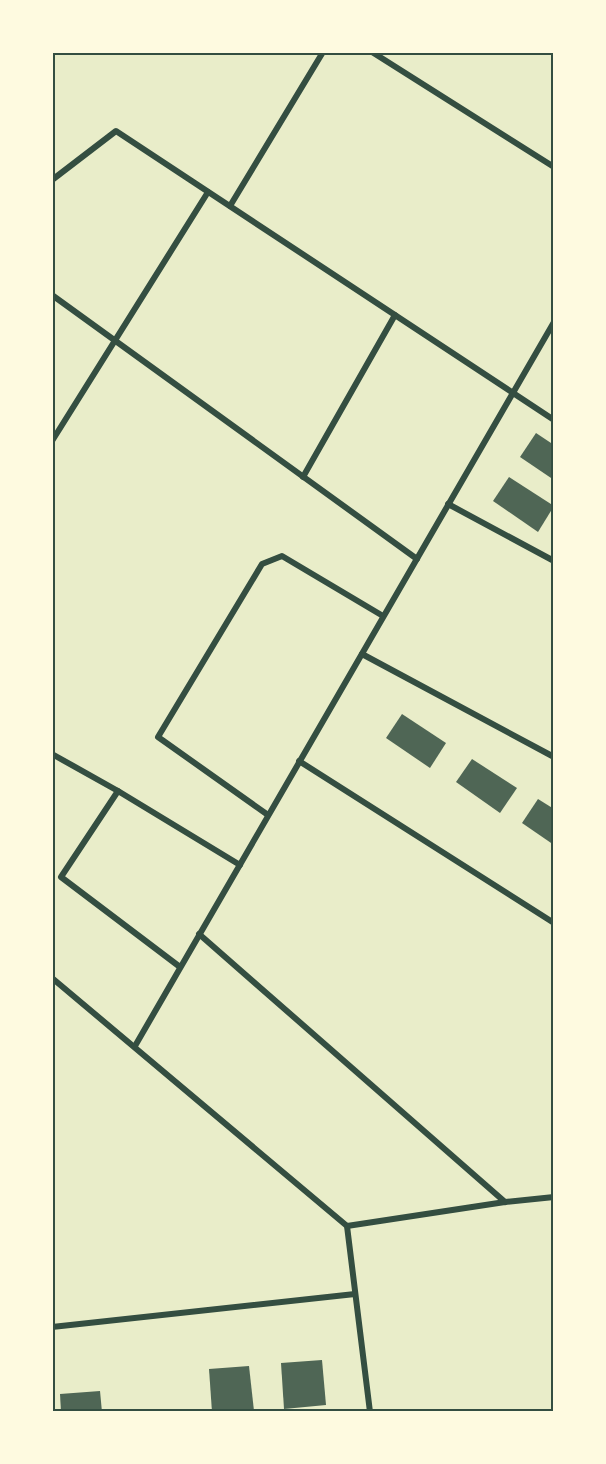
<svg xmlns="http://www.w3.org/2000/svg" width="606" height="1464" font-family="Merriweather,serif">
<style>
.building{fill:#4f6655}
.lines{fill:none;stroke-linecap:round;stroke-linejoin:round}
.minor{stroke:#344e41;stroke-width:6}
.neatline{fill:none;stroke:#344e41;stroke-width:2}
</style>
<rect width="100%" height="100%" fill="#e9edc9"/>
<g class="building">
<path d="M536,433L554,445V480L520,457Z"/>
<path d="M509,477L554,506L538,532L493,501Z"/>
<path d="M402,714L446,743L430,768L386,738Z"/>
<path d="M472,759L517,788L500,813L456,782Z"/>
<path d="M538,799L554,809V845L522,823Z"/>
<path d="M322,1360L326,1405L284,1409L281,1363Z"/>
<path d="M249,1366L254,1411L212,1412L209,1369Z"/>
<path d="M100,1391L102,1412H61L60,1394Z"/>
</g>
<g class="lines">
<g class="minor">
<path d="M372,52L554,167"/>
<path d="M52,180L116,131L554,420"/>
<path d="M230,206L323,52"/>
<path d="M52,295L417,559"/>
<path d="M52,441L208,192"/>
<path d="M303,477L395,315"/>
<path d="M448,504L554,561"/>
<path d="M362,654L554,757"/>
<path d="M52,754L118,791"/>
<path d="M299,761L554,923"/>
<path d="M268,815L158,737L262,564L282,556L383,616"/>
<path d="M199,934L505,1202"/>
<path d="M180,967L61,877L118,791L240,865"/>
<path d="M52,978L347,1226L370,1412"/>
<path d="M135,1046L554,322"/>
<path d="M347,1226L505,1202L554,1197"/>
<path d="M52,1327L355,1294"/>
</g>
</g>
<rect width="606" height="1464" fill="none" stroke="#fefae0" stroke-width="108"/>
<rect x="54" y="54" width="498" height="1356" class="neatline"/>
</svg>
